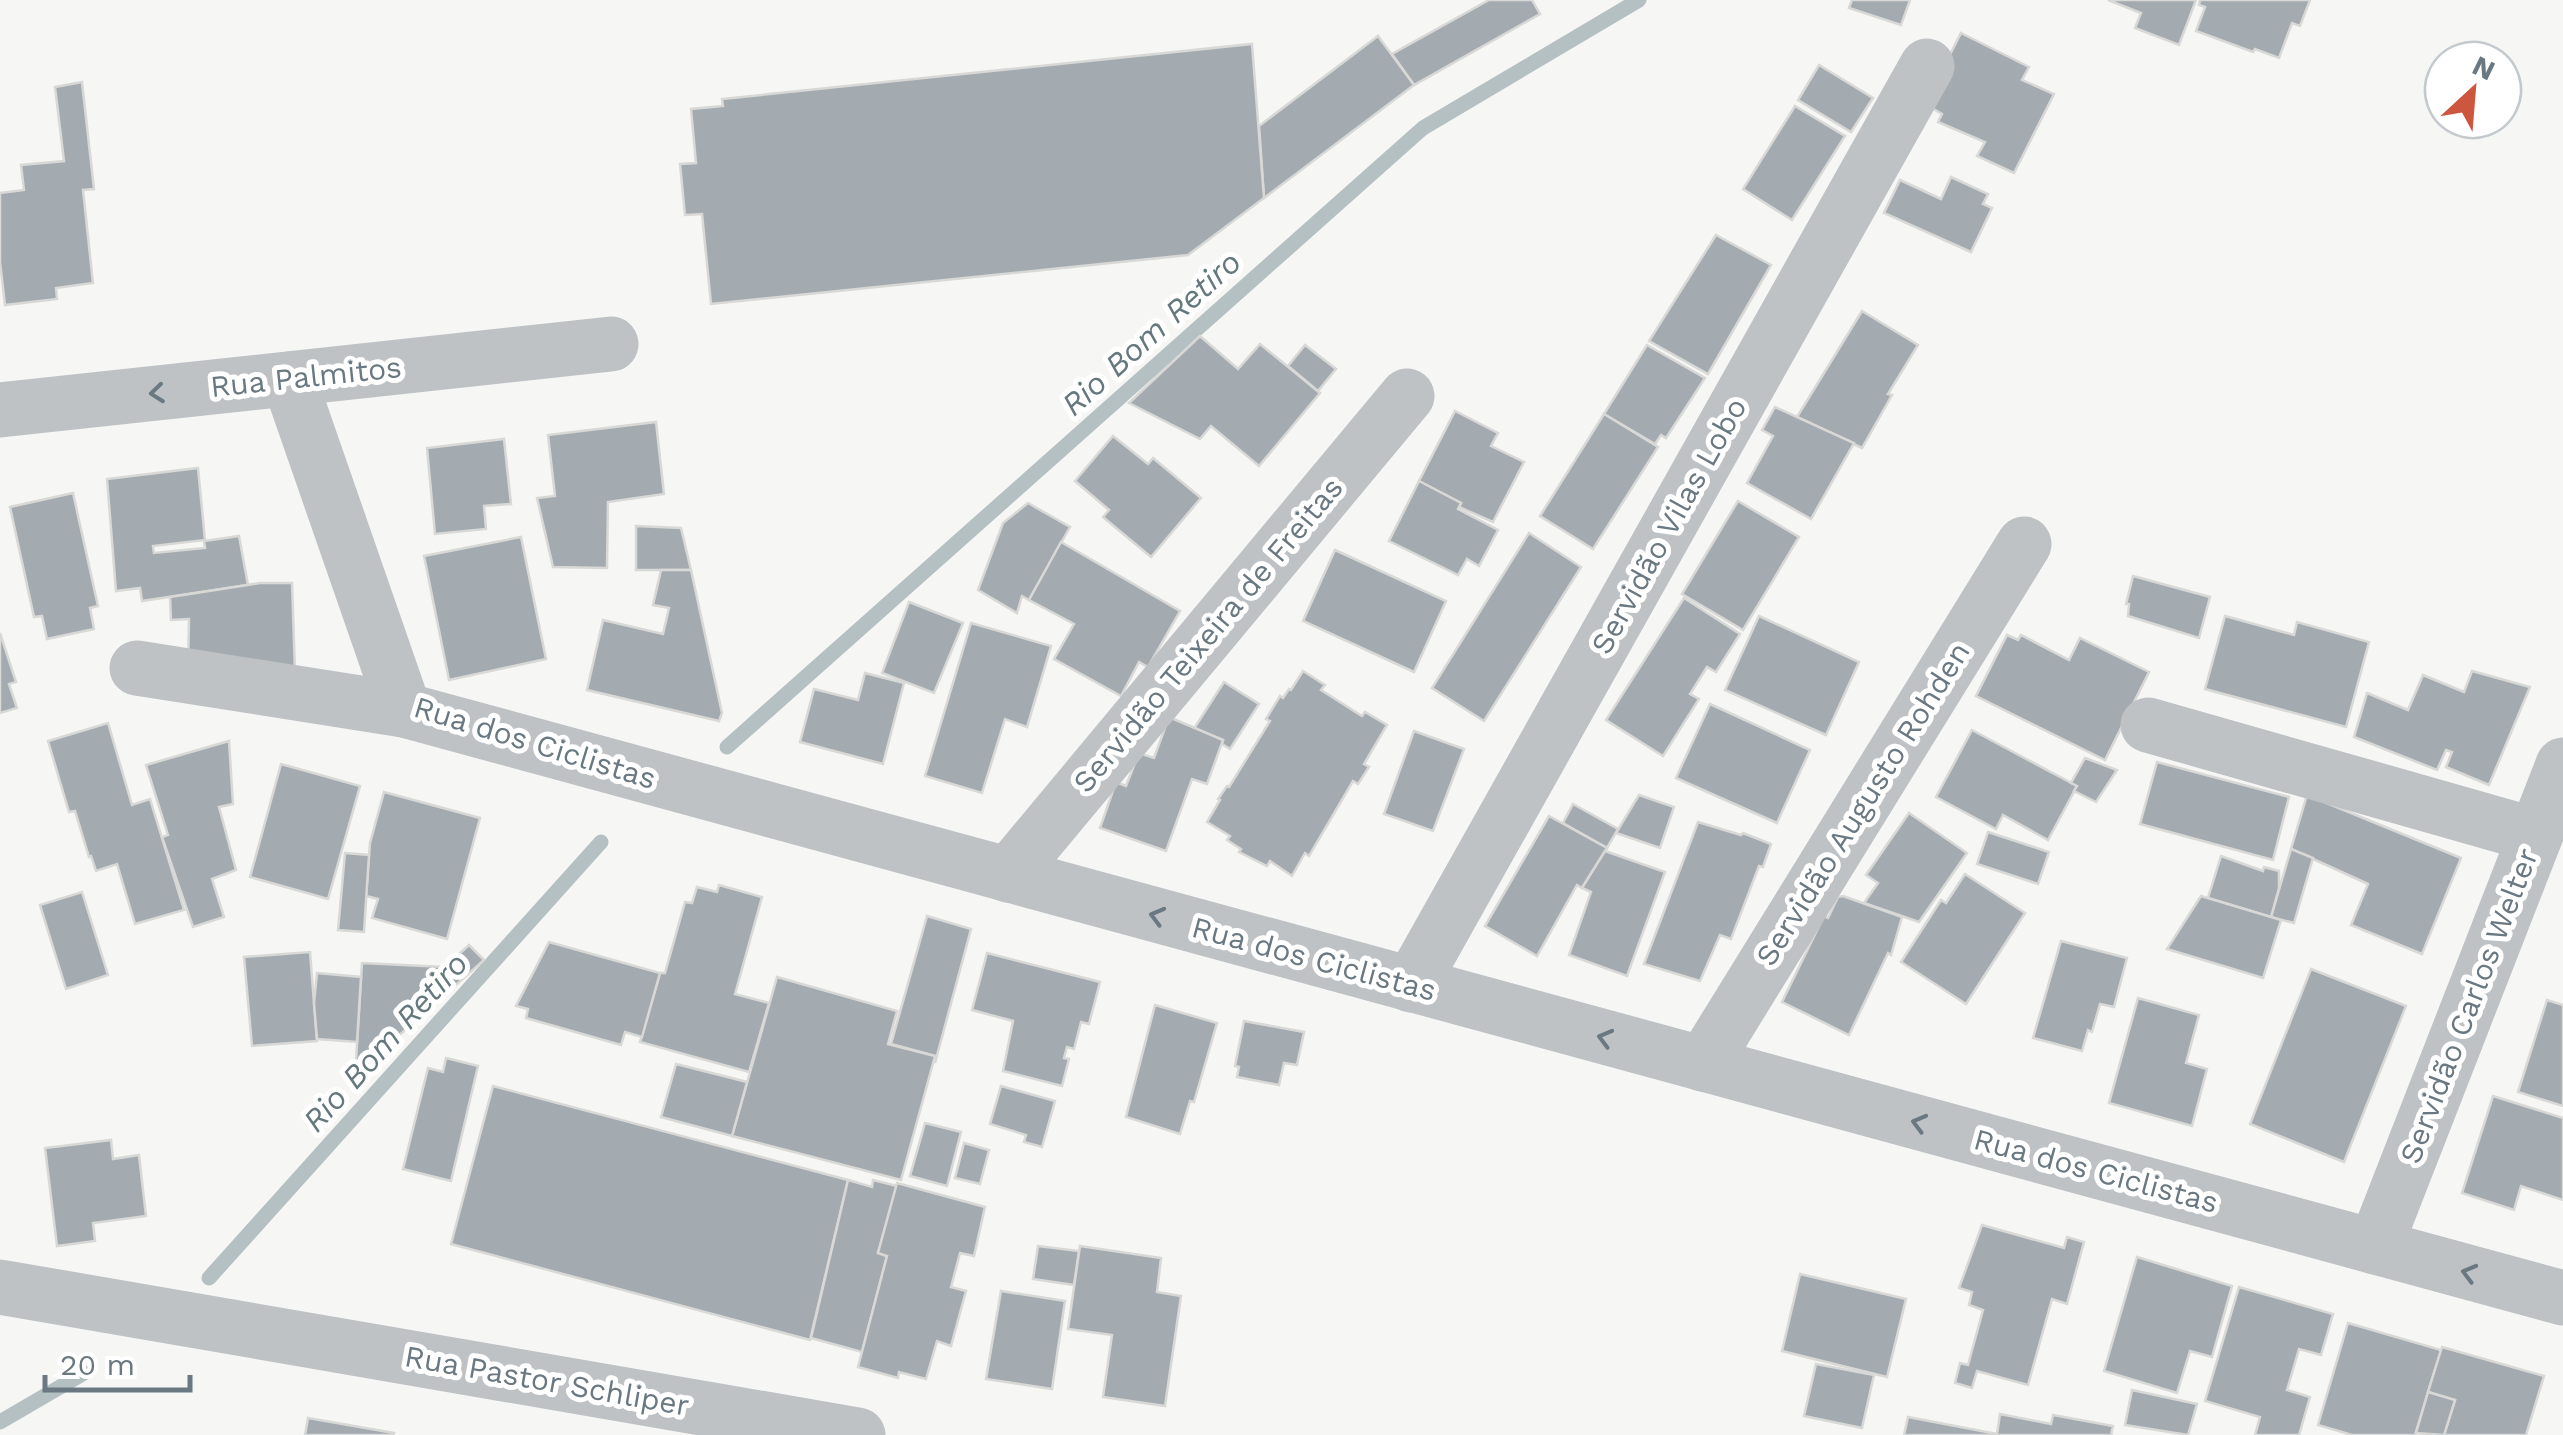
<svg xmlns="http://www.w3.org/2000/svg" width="2563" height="1435" font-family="'Work Sans',sans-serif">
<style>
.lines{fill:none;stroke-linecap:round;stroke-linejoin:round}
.stream{stroke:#b5c0c3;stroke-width:15}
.building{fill:#a4abb0;stroke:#d8d8d6;stroke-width:2.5}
.minor{stroke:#bec2c5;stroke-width:55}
.oneway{stroke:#697881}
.labels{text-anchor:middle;stroke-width:10;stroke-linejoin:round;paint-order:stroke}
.street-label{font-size:30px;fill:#697881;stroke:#fff}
.water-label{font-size:32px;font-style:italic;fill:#65787d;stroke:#fff}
</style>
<rect width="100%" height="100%" fill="#f6f6f4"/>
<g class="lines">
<g class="stream">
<path d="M727,747L1423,128L1639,0"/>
<path d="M209,1278L601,842"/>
<path d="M0,1422L84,1373"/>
</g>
</g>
<g class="building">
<path d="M1489,0H1532L1540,14L1414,85L1392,54Z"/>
<path d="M1852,0H1910L1901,25L1849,8Z"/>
<path d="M2108,0H2196L2179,45L2135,28L2141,13Z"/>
<path d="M2200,0H2310L2300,26L2292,23L2279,58L2255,49L2253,52L2196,31L2205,7L2199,5Z"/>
<path d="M1961,33L2029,67L2022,80L2054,94L2014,173L1977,156L1985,142L1938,122L1942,114L1925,104Z"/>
<path d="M1378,36L1414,85L1264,198L1259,126Z"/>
<path d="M1252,44L1264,198L1188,255L711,304L702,214L685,215L680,164L696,163L691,109L723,106L722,99Z"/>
<path d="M1819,65L1873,98L1851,132L1798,100Z"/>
<path d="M82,82L94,189L83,190L93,283L56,288L57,299L5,305L0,262V193L24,190L21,165L64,161L55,87Z"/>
<path d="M1795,106L1845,136L1792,220L1743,189Z"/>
<path d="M1951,177L1988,194L1983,204L1992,208L1971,252L1884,213L1900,180L1941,199Z"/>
<path d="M1716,235L1771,265L1708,374L1649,341Z"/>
<path d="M1862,311L1918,345L1888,394L1892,395L1862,448L1797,417Z"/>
<path d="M1200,336L1238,369L1260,344L1320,393L1259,466L1211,426L1200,439L1129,403Z"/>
<path d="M1305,345L1336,369L1318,391L1288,366Z"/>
<path d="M1647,345L1705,378L1666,438L1661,435L1655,444L1604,414Z"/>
<path d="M1775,407L1854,443L1811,519L1747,483L1773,436L1762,430Z"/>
<path d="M1455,411L1498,433L1491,446L1524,462L1493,522L1459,507L1461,503L1419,481Z"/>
<path d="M1604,414L1658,447L1593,549L1540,516Z"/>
<path d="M656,422L664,494L608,502L607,568L553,567L537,498L555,496L548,435Z"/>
<path d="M1113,436L1148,464L1153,458L1201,498L1151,557L1103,517L1109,510L1075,481Z"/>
<path d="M504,439L511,504L484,506L486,529L435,534L427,448Z"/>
<path d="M198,468L205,540L153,546L154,553L205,548L204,541L239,536L248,585L142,601L140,588L116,591L107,479Z"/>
<path d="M1419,481L1461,503L1458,509L1498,530L1479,566L1467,559L1458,575L1389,541Z"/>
<path d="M73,493L98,606L90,608L94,629L47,639L42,616L34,617L10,507Z"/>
<path d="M1738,501L1799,537L1743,630L1682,594Z"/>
<path d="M1028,503L1070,527L1029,600L1022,596L1017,613L978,590L1003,523Z"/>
<path d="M636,526L681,528L691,570H636Z"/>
<path d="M1529,533L1581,567L1484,721L1432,688Z"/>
<path d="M521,537L546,659L449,680L424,556Z"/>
<path d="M1061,542L1180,611L1148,667L1139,662L1121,696L1054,659L1074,624L1029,600Z"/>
<path d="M1335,550L1446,601L1414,672L1303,621Z"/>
<path d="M661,570H691L722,713L719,721L587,690L603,620L663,634L669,608L653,605Z"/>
<path d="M2133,576L2210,597L2199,638L2128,616L2129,604H2126Z"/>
<path d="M260,583H292L295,672L188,670L189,619L171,620L170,597Z"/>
<path d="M1684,598L1740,634L1716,672L1707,667L1690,694L1699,699L1663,756L1606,720Z"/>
<path d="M909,602L963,623L934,693L882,673Z"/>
<path d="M1759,616L1859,662L1826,735L1725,690Z"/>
<path d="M2225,616L2294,635L2297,622L2369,642L2346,727L2205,689Z"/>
<path d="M971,623L1051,646L1027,727L1005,719L982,793L925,776Z"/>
<path d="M0,633L16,682L9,684L17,708L0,713Z"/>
<path d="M2007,635L2018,640L2021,635L2069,660L2080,638L2149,672L2105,760L1976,696Z"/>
<path d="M1303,671L1325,685L1321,690L1362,716L1365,712L1387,725L1364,764L1369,767L1358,784L1353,781L1309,856L1305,853L1292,876L1270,861L1267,866L1239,852L1241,849L1227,840L1230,836L1207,822L1220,800L1218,799L1227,786L1229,787L1270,721L1266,719L1280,696L1283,698L1289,689L1291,690Z"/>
<path d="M2472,671L2530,687L2489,785L2446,767L2452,752L2446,750L2437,770L2354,737L2367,693L2408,710L2423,675L2464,692Z"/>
<path d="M865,673L904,683L883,764L800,742L814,689L858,700Z"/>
<path d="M1224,682L1259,704L1230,749L1222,744L1223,740L1197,731L1195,727Z"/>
<path d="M1710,704L1810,750L1777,823L1676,778Z"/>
<path d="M1169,717L1223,740L1207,784L1192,779L1166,851L1100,828L1116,782L1126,786L1139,753L1154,758Z"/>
<path d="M108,723L132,805L150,799L184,910L135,924L117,864L96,871L91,856L89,857L75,811L69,812L48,741Z"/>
<path d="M1972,730L2077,786L2048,840L2003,815L1996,829L1936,797Z"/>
<path d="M1414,731L1464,749L1433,831L1384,814Z"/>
<path d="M229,741L233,804L219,807L236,870L212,879L224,917L193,927L162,837L168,835L146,765Z"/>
<path d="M2085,758L2117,770L2096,802L2074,791L2077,786L2071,783Z"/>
<path d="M2157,762L2289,797L2273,860L2140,824Z"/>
<path d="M281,764L360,786L328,899L250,877Z"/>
<path d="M384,792L480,818L447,939L372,918L378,899L366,896L370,843Z"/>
<path d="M1639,795L1674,807L1660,848L1616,833Z"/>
<path d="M2307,795L2461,858L2422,954L2351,925L2368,884L2291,849Z"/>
<path d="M1573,804L1618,829L1607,848L1563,823Z"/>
<path d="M1909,813L1967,853L1919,922L1864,903L1878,883L1866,875Z"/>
<path d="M1549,816L1607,848L1582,888L1577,885L1537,956L1485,926Z"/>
<path d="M1698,822L1741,835L1743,833L1771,844L1763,867L1759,866L1731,939L1720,935L1700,981L1644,964Z"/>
<path d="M1988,832L2049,852L2038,884L1977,864Z"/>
<path d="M2291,849L2313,858L2294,923L2271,917Z"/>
<path d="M1605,851L1665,872L1627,976L1569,955L1591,892L1582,888Z"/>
<path d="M345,853L369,855L364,932L338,930Z"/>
<path d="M2221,856L2263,871L2264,867L2279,871V888L2271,917L2208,898Z"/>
<path d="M1965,874L2025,913L1966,1004L1901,962L1941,900L1946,903Z"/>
<path d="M719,885L762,897L735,994L769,1003L749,1072L640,1042L660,973H665L685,902L692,903L697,887L717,892Z"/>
<path d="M82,892L108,975L66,989L40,905Z"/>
<path d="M1843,896L1902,917L1891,955L1888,953L1849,1035L1782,1002L1824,916L1828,918L1838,897Z"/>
<path d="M2201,896L2281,920L2263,978L2167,949Z"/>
<path d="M927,916L971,929L935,1063V1056L891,1044Z"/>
<path d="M2061,941L2127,958L2114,1007L2100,1004L2092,1032L2088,1030L2082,1051L2033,1038Z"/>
<path d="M549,942L660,973L642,1037L625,1032L621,1045L526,1018L528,1009L516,1006Z"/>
<path d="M469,945L484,960L368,1063L356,1061L362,963L445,967Z"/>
<path d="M310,952L317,1041L252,1046L244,957Z"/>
<path d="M987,953L1100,982L1089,1024L1081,1022L1074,1049L1067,1047L1064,1058L1069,1059L1062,1086L1003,1071L1013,1021L972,1010Z"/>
<path d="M2311,969L2406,1006L2344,1162L2250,1124Z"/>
<path d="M317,973L361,977L357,1042L317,1039L314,1003Z"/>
<path d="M777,977L897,1011L888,1044L935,1056L901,1180L732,1136Z"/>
<path d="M2138,998L2199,1015L2186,1063L2207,1069L2192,1126L2109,1103Z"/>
<path d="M2547,1000L2563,1005V1106L2518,1092Z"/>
<path d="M1155,1005L1217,1023L1194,1102L1190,1101L1180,1134L1126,1117Z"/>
<path d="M1244,1021L1304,1032L1297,1065L1284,1063L1279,1085L1237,1077L1239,1067L1235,1066Z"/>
<path d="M446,1058L478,1066L451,1181L403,1169L428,1068L443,1072Z"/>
<path d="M676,1064L747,1082L732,1136L661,1117Z"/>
<path d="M493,1086L848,1180L810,1340L451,1244Z"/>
<path d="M1001,1086L1055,1101L1042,1147L1024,1142L1026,1135L990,1124Z"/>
<path d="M2493,1096L2563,1118V1200L2521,1186L2514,1210L2462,1193Z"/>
<path d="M925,1123L961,1132L947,1186L910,1176Z"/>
<path d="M111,1140L113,1159L139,1155L146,1216L93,1223L95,1241L57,1246L45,1148Z"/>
<path d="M964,1143L989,1150L980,1184L955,1178Z"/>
<path d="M848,1180L872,1187L873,1180L897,1186L878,1253L887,1256L862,1352L811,1338Z"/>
<path d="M897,1183L985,1207L974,1256L960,1253L951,1287L966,1291L951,1346L937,1341L926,1379L899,1372L898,1378L858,1367L887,1256L878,1253Z"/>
<path d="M1982,1225L2064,1248L2067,1237L2084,1242L2067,1304L2052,1299L2028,1385L1977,1371L1972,1388L1955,1383L1960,1363L1968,1365L1983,1310L1969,1305L1972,1292L1959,1288Z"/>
<path d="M1038,1246L1079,1251L1074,1285L1033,1279Z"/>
<path d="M1080,1246L1161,1258L1157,1292L1181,1296L1165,1406L1103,1397L1112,1335L1068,1329Z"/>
<path d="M2137,1257L2232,1286L2212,1357L2190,1351L2177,1393L2104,1371Z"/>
<path d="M1800,1274L1906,1299L1887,1377L1782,1351Z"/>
<path d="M2239,1287L2333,1314L2321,1355L2299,1349L2287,1390L2310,1397L2299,1435H2255L2260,1417L2205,1401Z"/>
<path d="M1001,1291L1065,1301L1052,1389L986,1379Z"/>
<path d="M2348,1323L2441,1350L2415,1435H2352L2318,1425Z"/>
<path d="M2442,1347L2544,1376L2526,1435H2444L2455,1400L2428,1392Z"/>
<path d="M1816,1364L1874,1375L1862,1428L1804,1416Z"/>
<path d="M2132,1390L2197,1404L2188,1435L2125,1425Z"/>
<path d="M2428,1392L2455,1400L2444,1435L2416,1433Z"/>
<path d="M2000,1414L2051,1424L2053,1415L2113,1426L2111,1435H1904L1908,1417L1997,1434Z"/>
<path d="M308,1418L394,1433L393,1435H305Z"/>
</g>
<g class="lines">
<g class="minor">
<path d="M289,379L404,710L2563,1298"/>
<path d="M0,410L611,344"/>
<path d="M137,668L404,710"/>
<path d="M2148,725L2535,835"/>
<path d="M1008,875L1407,396"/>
<path d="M1411,985L1927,66"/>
<path d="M1703,1064L2024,544"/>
<path d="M2375,1247L2563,765"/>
<path d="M0,1287L858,1435"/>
</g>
</g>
<defs><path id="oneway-chevron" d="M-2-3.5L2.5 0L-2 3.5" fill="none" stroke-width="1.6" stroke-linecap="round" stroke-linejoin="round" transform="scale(2.5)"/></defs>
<g class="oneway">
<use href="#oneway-chevron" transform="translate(157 393) rotate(174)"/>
<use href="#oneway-chevron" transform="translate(1157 916) rotate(-165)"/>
<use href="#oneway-chevron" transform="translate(1605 1038) rotate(-165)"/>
<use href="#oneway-chevron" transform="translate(1919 1123) rotate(-165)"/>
<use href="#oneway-chevron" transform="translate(2469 1273) rotate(-165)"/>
</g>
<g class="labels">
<g class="street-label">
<text transform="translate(306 377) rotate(-6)" y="10">Rua Palmitos</text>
<text transform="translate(1669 526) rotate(-61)" y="10">Servidão Vilas Lobo</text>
<text transform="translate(1208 635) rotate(-50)" y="10">Servidão Teixeira de Freitas</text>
<text transform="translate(535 743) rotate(17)" y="10">Rua dos Ciclistas</text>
<text transform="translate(1863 804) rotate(-58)" y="10">Servidão Augusto Rohden</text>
<text transform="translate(1314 959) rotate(15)" y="10">Rua dos Ciclistas</text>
<text transform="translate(2469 1006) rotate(-69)" y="10">Servidão Carlos Welter</text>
<text transform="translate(2096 1171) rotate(15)" y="10">Rua dos Ciclistas</text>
<text transform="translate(547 1381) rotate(10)" y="10">Rua Pastor Schliper</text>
</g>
<g class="water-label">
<text transform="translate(1151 333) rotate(-42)" y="11">Rio Bom Retiro</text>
<text transform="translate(385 1042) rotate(-48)" y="11">Rio Bom Retiro</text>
</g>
</g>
<g transform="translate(2473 90) rotate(26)"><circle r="48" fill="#ffffff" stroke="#c3c9cd" stroke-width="2.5"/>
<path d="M0-8L18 38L0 25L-18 38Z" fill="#cd573e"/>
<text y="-15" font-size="28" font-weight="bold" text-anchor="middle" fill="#697881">N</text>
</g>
<path d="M45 1375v15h145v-15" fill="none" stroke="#697881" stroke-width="5"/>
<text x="60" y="1375" font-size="30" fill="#697881" stroke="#ffffff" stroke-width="8" paint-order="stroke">20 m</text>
</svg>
